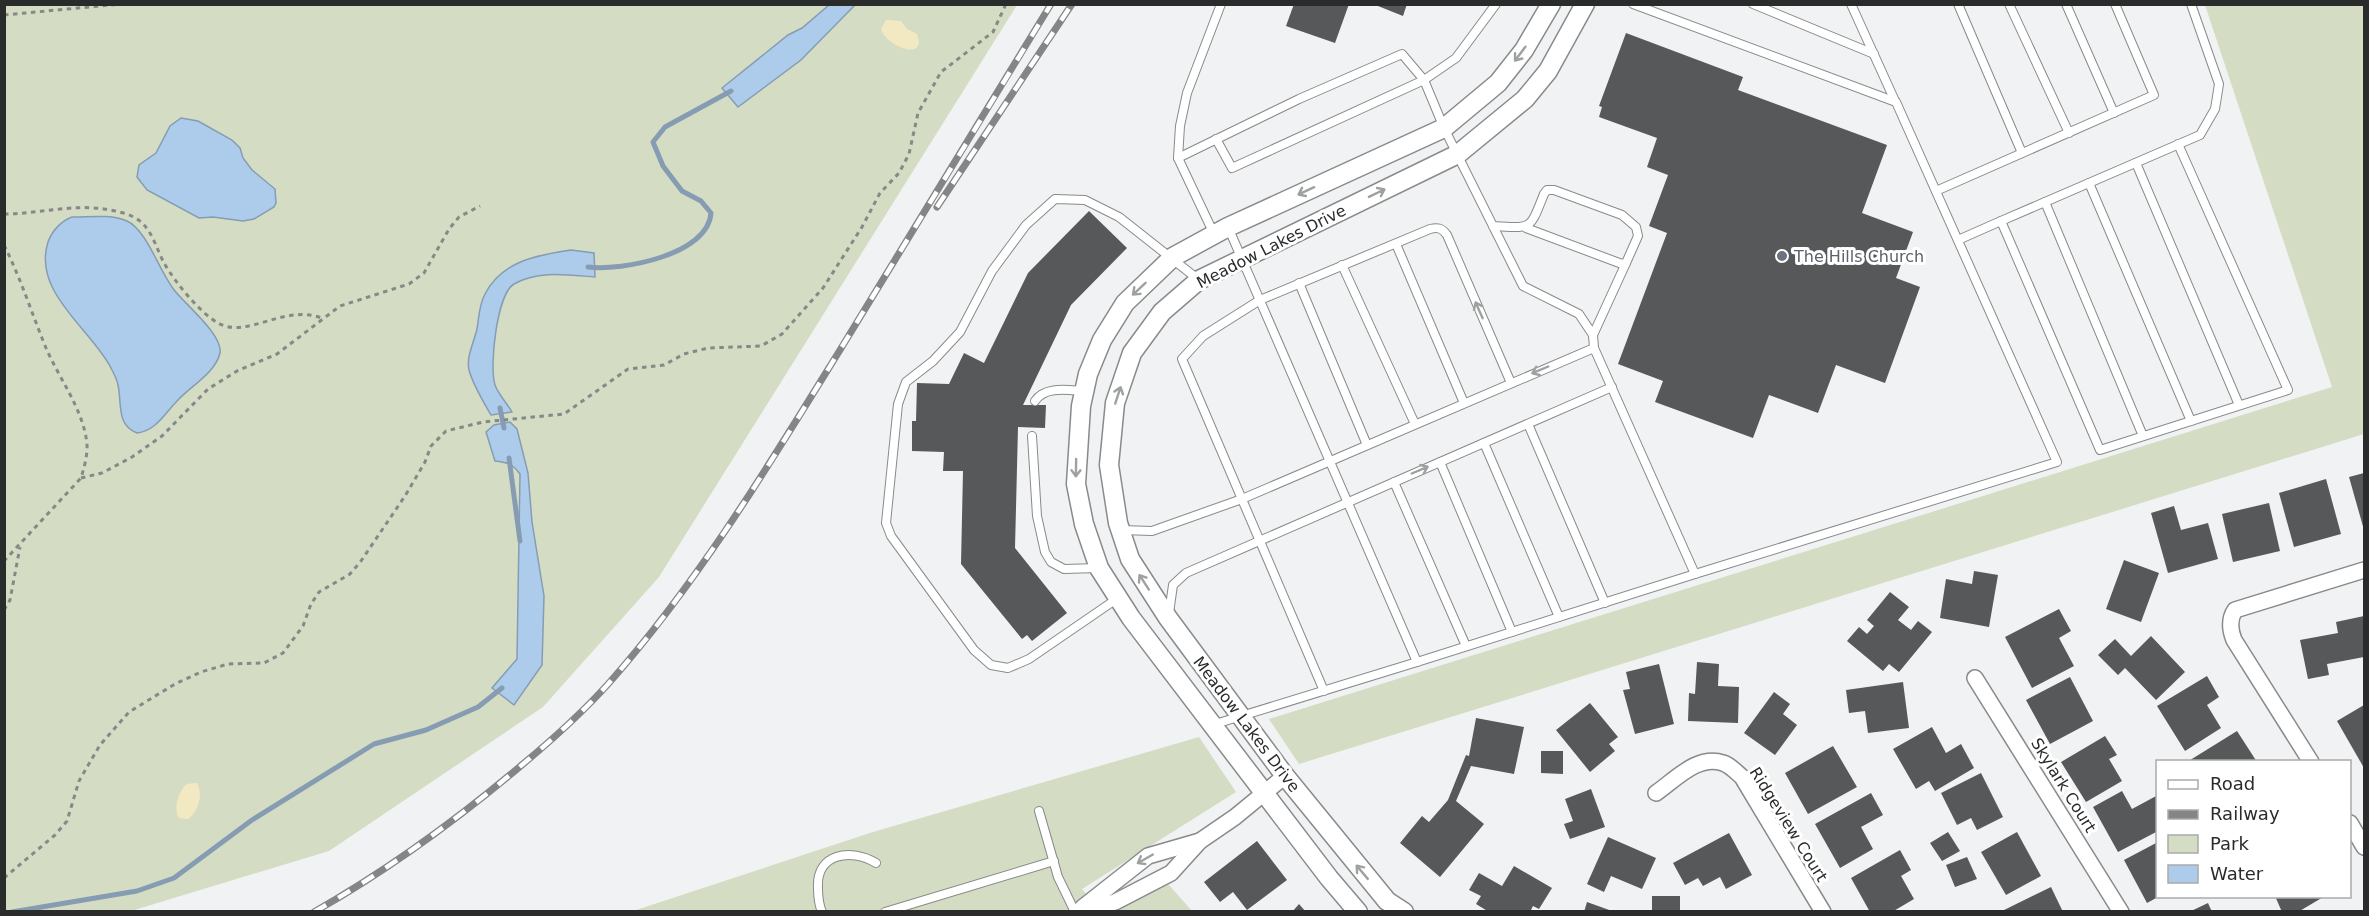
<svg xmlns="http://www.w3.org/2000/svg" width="2369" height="916" font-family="'DejaVu Sans',sans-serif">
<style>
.green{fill:#d4ddc4}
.sand{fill:#f2e9c3}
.water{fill:#adccec;stroke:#869cb2;stroke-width:1.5}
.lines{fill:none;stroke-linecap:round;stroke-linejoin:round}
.stream{stroke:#869cb2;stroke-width:5}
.building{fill:#575859}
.service-casing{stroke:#888a8b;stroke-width:10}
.minor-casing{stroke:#888a8b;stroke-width:18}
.tertiary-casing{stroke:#888a8b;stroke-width:21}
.path{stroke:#878888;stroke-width:3;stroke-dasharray:4.5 4.5;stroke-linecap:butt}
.service{stroke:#fff;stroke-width:8}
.minor{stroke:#fff;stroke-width:15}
.tertiary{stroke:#fff;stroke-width:18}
.rail-casing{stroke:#848586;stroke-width:7}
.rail{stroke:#fff;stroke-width:4.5;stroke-dasharray:14;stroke-linecap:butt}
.oneway{stroke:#9fa0a0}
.worship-dot{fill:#6b7280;stroke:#fff;stroke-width:2}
.labels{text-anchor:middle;stroke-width:6;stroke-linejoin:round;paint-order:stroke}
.street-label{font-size:16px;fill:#2a2b2b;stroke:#fff}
.worship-label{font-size:16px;fill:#5b616d;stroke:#fff;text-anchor:start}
</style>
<rect width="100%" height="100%" fill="#f1f2f3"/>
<g class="green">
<path d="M5,5H1017L659,577L543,707L329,851L131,911L5,912Z"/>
<path d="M2205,5H2364V434L1299,764L1269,719L2332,387Z"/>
<path d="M1199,737L1236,792L1082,889L1101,911L630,912L873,832Z"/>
<path d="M1168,884L1192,911L1110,912Z"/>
</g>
<g class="sand">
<path d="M886,20L901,21L907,29L917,34C928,62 886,47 881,29Z"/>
<path d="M197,783C203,793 199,812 188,819L179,818C173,809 178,791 187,784Z"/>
</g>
<g class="water">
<path d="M829,5H855L801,60L738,107L722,88L788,35L802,28Z"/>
<path d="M181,118L198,121L232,140L240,148L243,158L252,170L275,189L276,203L274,207L254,219L243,221L213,217L199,218L147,190L137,177L139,165L156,153L170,126Z"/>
<path d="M72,217C90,217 110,214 127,221C147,230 160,273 175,291C186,305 223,335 220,353C216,372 191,386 178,400C165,413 156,431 137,433C116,425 122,403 118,385C117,379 114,374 111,368C91,329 32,292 48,242C52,231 61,221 72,217Z"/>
<path d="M571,250L594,253L595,277C568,275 538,270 514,284C497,294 489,366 495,385C498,394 507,403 512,412L491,415C483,401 473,385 469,370C466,357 474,342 477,329C479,317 479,305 485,294C502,261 537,255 571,250Z"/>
<path d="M510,422L517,429L528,473L532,522L544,596L542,665L514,705L492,688L517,659L520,474C513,464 506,462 495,461L486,432L494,425Z"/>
</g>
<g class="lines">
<g class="stream">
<path d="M588,267C622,271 708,255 711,213L701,201L682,191L663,166L653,142L665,127L731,91"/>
<path d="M500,408L504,428"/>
<path d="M509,458L520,541"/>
<path d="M12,912L137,891L174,878L252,820L374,744L426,730L478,707L502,688"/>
</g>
</g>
<g class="building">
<path d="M1294,4H1349L1335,43L1286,26Z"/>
<path d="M1373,4H1407L1403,16Z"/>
<path d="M1626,33L1743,77L1738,90L1887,145L1862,213L1913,232L1896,278L1920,287L1885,383L1836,365L1818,413L1769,395L1753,438L1655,402L1663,381L1618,364L1667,233L1649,226L1668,175L1647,167L1657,138L1599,117L1602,107L1599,106Z"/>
<path d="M1089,211L1127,248L1071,305L1023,405H1046L1045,428L1018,427L1015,548L1067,613L1032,641L1027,635L1022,639L961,564L963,471H943L944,452L912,451V421H916L917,383L949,384L964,353L984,363L1028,273Z"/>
<path d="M2364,473V530L2349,477Z"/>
<path d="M2326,479L2341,534L2294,547L2279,493Z"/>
<path d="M2269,503L2280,551L2233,562L2222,514Z"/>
<path d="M2174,506L2181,530L2208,523L2218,559L2168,573L2151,513Z"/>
<path d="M2124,560L2159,573L2141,622L2106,609Z"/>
<path d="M1974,571L1998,575L1989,627L1940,618L1946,579L1972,584Z"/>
<path d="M1890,592L1909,607L1898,620L1911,630L1918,621L1932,632L1899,672L1889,664L1883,671L1847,641L1859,627L1867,634L1874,626L1867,620Z"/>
<path d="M2059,609L2071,631L2059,638L2074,666L2032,688L2005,637Z"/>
<path d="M2364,616V657L2327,664L2329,675L2308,679L2300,640L2338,633L2336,622Z"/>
<path d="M2151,636L2185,672L2156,700L2125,668L2118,675L2098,655L2115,639L2131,656Z"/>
<path d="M1697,662L1719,664L1718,686L1739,687L1738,723L1688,721L1689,693L1695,694Z"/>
<path d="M1659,664L1674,724L1635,734L1623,690L1630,689L1626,672Z"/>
<path d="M2207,676L2219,697L2207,705L2221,728L2185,751L2157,706Z"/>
<path d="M2070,677L2093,721L2050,744L2026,700Z"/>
<path d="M1903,682L1909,728L1868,733L1865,711L1849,713L1846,690Z"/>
<path d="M1774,692L1790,704L1783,714L1797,725L1775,755L1744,733Z"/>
<path d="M1590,703L1618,737L1609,744L1615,751L1590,772L1556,730Z"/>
<path d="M2364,705V768L2337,721Z"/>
<path d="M1476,718L1524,727L1514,774L1471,766L1456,801L1484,824L1440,877L1400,843L1422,816L1429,822L1448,800L1466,755L1469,756Z"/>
<path d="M1932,727L1946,753L1961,744L1974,768L1935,791L1929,781L1916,789L1893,749Z"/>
<path d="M2237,731L2257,762H2187Z"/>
<path d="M2105,736L2117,755L2109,759L2122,781L2086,802L2061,762Z"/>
<path d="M1833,746L1857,787L1808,814L1785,773Z"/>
<path d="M1541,751H1563V774L1541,773Z"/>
<path d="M1981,773L2003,817L1977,830L1971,818L1957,825L1941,793Z"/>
<path d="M1591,789L1605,827L1570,839L1564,824L1573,821L1565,799Z"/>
<path d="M2122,791L2132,809L2158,795V831L2118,852L2093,807Z"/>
<path d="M1871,793L1883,815L1861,827L1873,849L1840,868L1815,824Z"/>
<path d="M1948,832L1960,851L1942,861L1930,843Z"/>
<path d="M2017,832L2041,876L2006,895L1981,852Z"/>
<path d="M1729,833L1752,875L1726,889L1720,877L1703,886L1698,878L1685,885L1673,863Z"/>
<path d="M1608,837L1656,858L1642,889L1611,876L1604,892L1587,884Z"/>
<path d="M1257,841L1287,880L1247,910L1233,892L1220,902L1204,882Z"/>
<path d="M2158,842V897L2147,903L2124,860Z"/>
<path d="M1900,850L1911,870L1901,876L1914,899L1892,912H1870L1851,878Z"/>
<path d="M1967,857L1977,879L1955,887L1946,865Z"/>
<path d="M1514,866L1552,888L1539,909L1533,906L1530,912H1489L1476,904L1481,896L1469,890L1479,873L1502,886Z"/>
<path d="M2051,887L2063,912H2000Z"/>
<rect x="1652" y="896" width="28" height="16"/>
<path d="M2275,896H2325L2298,912H2282Z"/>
<path d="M1587,902L1612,911V912H1584Z"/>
<path d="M2208,903L2212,912H2189Z"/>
<path d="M1299,904L1306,912H1292Z"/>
</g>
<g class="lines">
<g class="service-casing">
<g id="service">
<path d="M1753,4L1874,54"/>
<path d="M1851,4L1895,101"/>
<path d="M1958,4L2022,153"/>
<path d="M2009,4L2069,133"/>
<path d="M2066,4L2114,113"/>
<path d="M1216,139L1232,168L1424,80L1456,58L1496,4"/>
<path d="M2178,144L2288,390L2100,450L2001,221L2200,135L2215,109L2219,84L2191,4"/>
<path d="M1178,158L1299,99L1402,54L1424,80L1444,128L1523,286L1579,314L1593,335L1594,348L1695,574L2057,462L1896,102L1633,4"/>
<path d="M2136,163L2239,405"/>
<path d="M2089,183L2191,421"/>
<path d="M1936,191L2154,95L2115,4"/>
<path d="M2045,202L2143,436"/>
<path d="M1493,226C1533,228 1529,231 1544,194L1547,190H1554L1622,215L1636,227L1638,236L1626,263L1622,264L1526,228"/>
<path d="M1228,227L1417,662L1695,574"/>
<path d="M1214,234L1178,158L1180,126L1187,93L1221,4"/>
<path d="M1958,240L2001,221"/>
<path d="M1396,244L1464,403"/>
<path d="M1342,265L1415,424"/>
<path d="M1299,283L1367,445"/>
<path d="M1593,335L1626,263"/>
<path d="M1035,401C1045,386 1067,390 1083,391"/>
<path d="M1528,424L1605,603"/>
<path d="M1032,436L1037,516L1045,552L1051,562L1064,569L1099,568"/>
<path d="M1484,443L1559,617"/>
<path d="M1440,462L1512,632"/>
<path d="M1394,482L1466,646"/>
<path d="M1121,530L1152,531L1242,499L1594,348"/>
<path d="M1118,598L1029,659L1008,668L991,665L974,650L891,536L886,523L898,404L906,382L933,361L960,332L992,271L1026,225L1055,199L1085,200L1119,217L1199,280"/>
<path d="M1169,613L1173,585L1186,573L1612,387"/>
<path d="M1324,691L1182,359L1203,336L1260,300L1430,229C1438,227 1442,228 1447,235L1511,383"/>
<path d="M1212,725L1417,662"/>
<path d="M1039,811L1058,877L1075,912"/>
<path d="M822,912C819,905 818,896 818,888C816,853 851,848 876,863"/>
<path d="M885,912L1054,861"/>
</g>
</g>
<g class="minor-casing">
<g id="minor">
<path d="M1975,678L2121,912"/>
<path d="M2311,762L2234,640C2230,630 2229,619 2235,610L2364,570"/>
<path d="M1656,793C1675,780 1698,754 1723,763C1730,765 1736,772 1742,777L1823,912"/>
<path d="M2350,823L2364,847"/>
<path d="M1082,908L1148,856L1200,841"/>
<path d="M1081,912L1115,902L1171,873L1200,841L1235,817L1285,776"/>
</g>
</g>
<g class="tertiary-casing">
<g id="tertiary">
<path d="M1358,912L1329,878L1131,618L1099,568L1084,524L1076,484L1081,406L1088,374L1102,340L1125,303L1173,257L1228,227L1444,128L1498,83L1524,50L1551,4"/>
<path d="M1404,912L1387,901L1285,776L1168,618L1130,559L1118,523L1109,465L1115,403L1132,353L1162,312L1199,280L1458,154L1525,99L1548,71L1585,4"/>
</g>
</g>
<g class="path">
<path d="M4,15L121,4"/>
<path d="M4,214C38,214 71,204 104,209C117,211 133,214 142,223C153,233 157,250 164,263C175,282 199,312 218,323C247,340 286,302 324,319"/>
<path d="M4,245C21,279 32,314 46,348C59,378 80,405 86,437C89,450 85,465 81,478L4,561"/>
<path d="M81,478L102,473L132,457L162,436L208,389L237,371L277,354L340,306L409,284L424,273L449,229L459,217L480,206"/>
<path d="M4,610L10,600L20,547"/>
<path d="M4,878L55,835L67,821L79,781L90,762L100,745L129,712L175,684L201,672L228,664L264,663L283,653L303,626L311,604L319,592L350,574L361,561L405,496L425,462L431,446L446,431L483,422L564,414L628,369L664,365L684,354L708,348L761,346L782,334L823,288L862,227L880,193L899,173L909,154L918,113L941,72L993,32L1006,4"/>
<path d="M1034,912H1041"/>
</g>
<use href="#service" class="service"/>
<use href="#minor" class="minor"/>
<use href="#tertiary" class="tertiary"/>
<g class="rail-casing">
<g id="rail">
<path d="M937,207L1072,4"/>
<path d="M314,912C388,870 458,819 523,764C553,739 583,712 609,683C699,581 769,465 840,350C910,235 981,120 1051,4"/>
</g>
</g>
<use href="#rail" class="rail"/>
</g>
<defs><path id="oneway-shaft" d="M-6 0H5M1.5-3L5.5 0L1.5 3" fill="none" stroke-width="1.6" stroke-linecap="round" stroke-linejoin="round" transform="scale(1.5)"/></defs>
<g class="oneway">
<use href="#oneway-shaft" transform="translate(1520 54) rotate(127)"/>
<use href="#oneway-shaft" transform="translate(1306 191) rotate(155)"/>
<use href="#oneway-shaft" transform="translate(1377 193) rotate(-26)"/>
<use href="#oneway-shaft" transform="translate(1139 289) rotate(137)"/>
<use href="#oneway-shaft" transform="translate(1479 310) rotate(-114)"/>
<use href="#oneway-shaft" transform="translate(1540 370) rotate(157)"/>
<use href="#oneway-shaft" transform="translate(1118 395) rotate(-72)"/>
<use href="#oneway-shaft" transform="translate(1076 468) rotate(91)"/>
<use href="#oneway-shaft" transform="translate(1420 470) rotate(-23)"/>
<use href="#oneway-shaft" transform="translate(1144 582) rotate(-123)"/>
<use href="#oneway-shaft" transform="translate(1145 859) rotate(150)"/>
<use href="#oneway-shaft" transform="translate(1362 872) rotate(-130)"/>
</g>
<circle class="worship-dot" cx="1782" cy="256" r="6"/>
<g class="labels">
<g class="street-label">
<text transform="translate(1271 246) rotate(-27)" y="6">Meadow Lakes Drive</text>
<text transform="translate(1247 724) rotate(53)" y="6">Meadow Lakes Drive</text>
<text transform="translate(2064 785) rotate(58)" y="6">Skylark Court</text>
<text transform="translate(1789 824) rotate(58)" y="6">Ridgeview Court</text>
</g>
<g class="worship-label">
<text x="1794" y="262">The Hills Church</text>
</g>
</g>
<rect width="2369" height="916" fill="none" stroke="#2a2b2b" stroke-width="12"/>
<rect x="2156" y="760" width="195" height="138" fill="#ffffff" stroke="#aaaaaa" stroke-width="1.5"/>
<rect x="2168" y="780" width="30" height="9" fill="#ffffff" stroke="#aaaaaa" stroke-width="1.5"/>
<text x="2210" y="790" font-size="18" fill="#2a2b2b">Road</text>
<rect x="2168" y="810" width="30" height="9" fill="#848586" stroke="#aaaaaa" stroke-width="1.5"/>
<text x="2210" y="820" font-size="18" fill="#2a2b2b">Railway</text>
<rect x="2168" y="835" width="30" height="18" fill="#d4ddc4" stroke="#aaaaaa" stroke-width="1.5"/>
<text x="2210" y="850" font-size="18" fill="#2a2b2b">Park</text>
<rect x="2168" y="865" width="30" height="18" fill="#adccec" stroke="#aaaaaa" stroke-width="1.5"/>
<text x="2210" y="880" font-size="18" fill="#2a2b2b">Water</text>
</svg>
